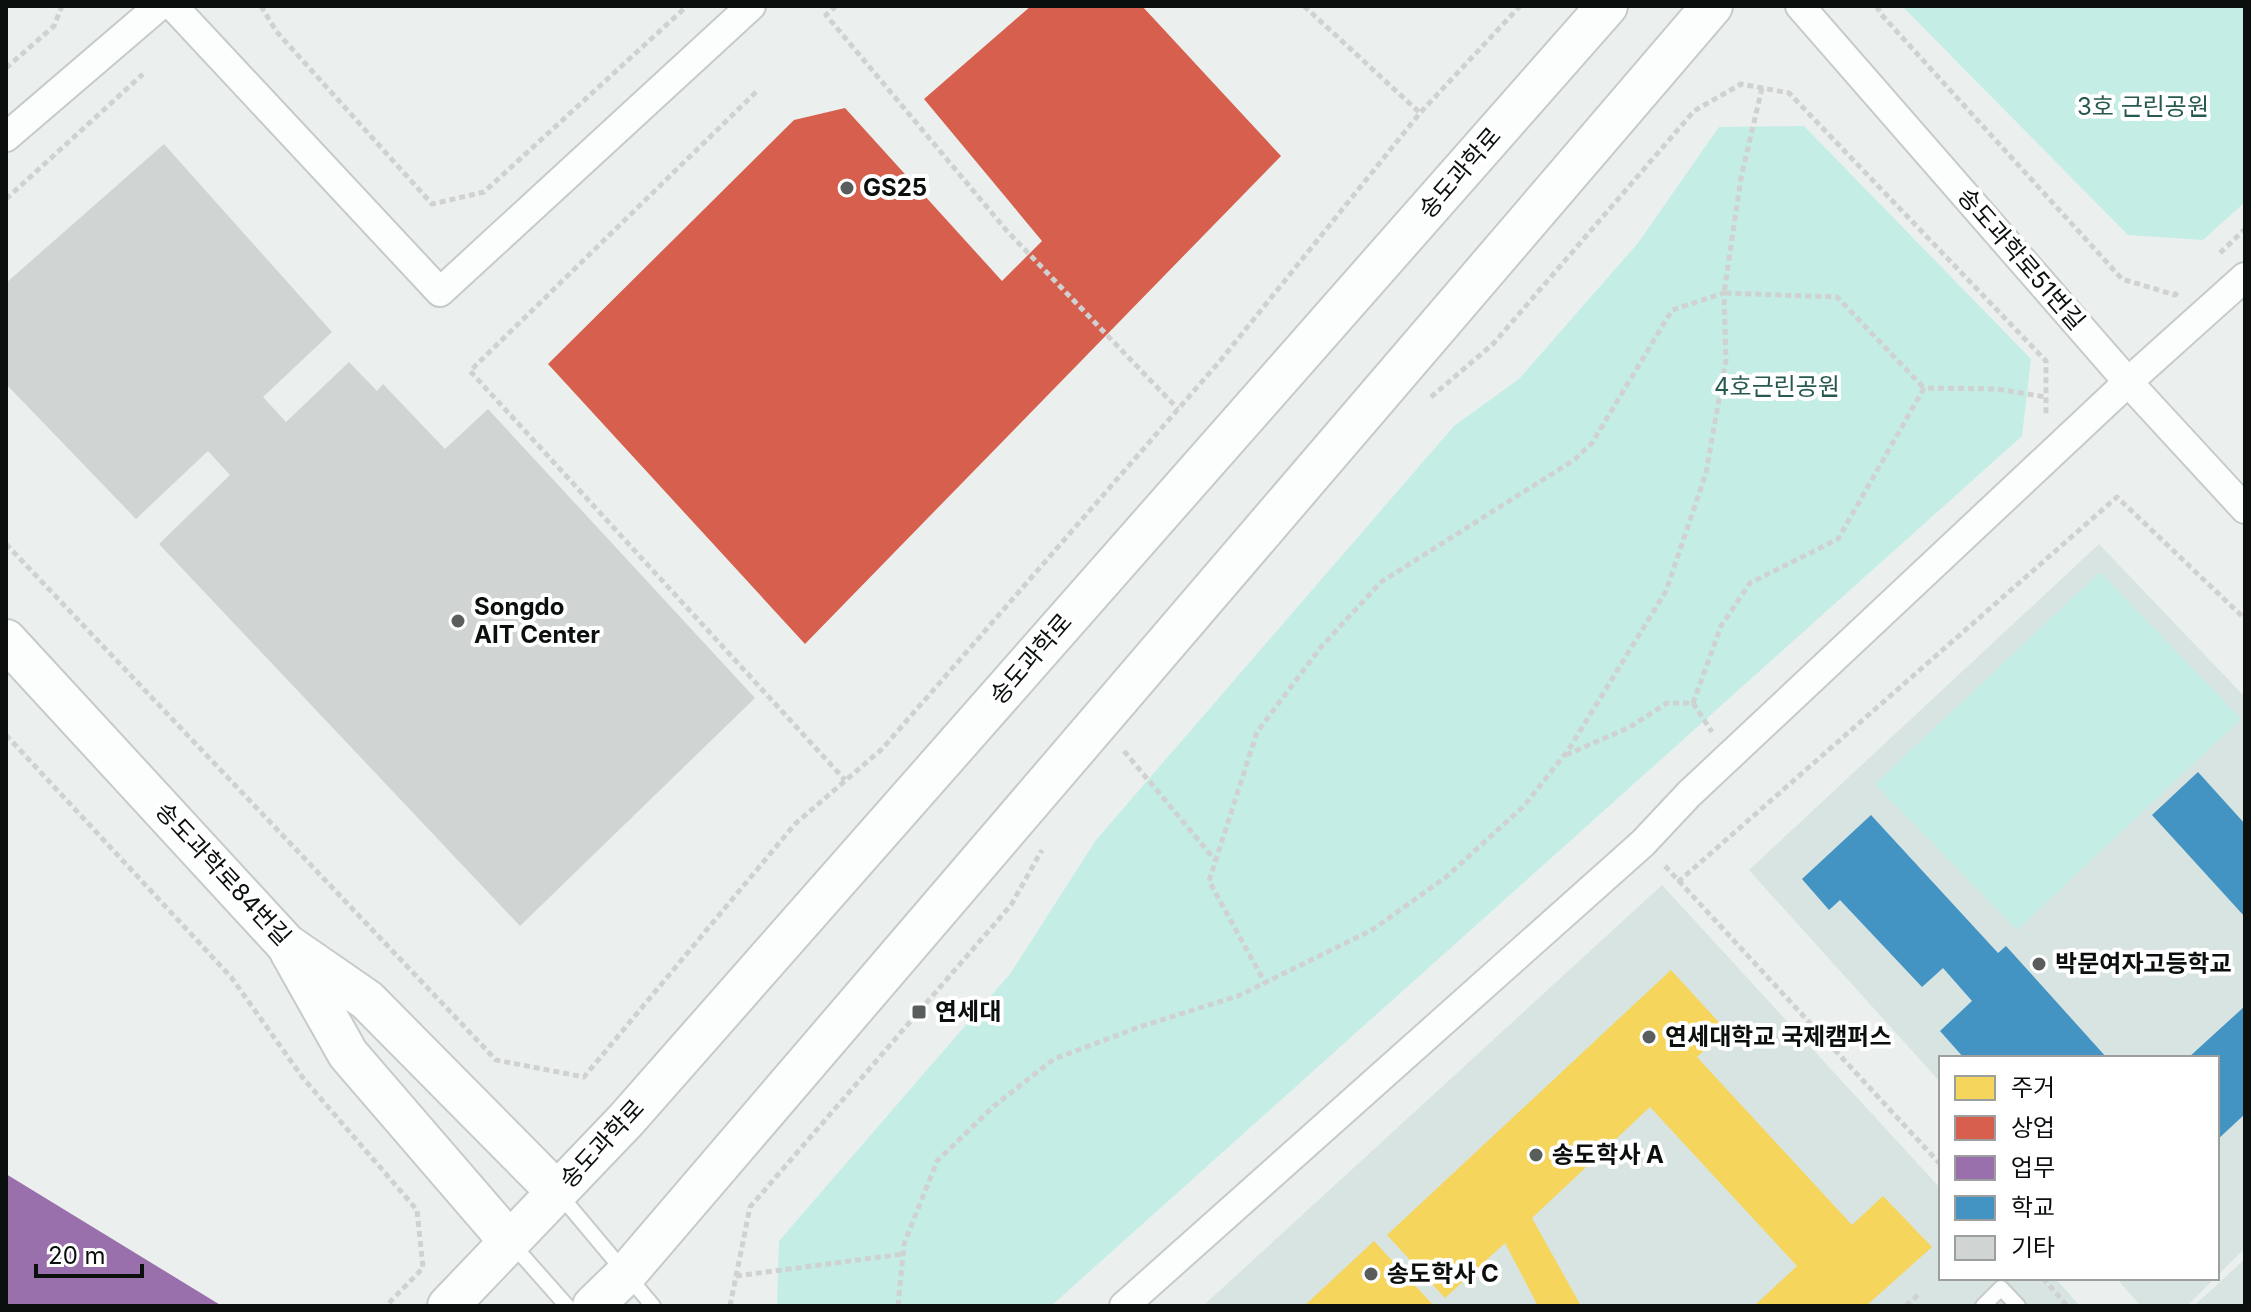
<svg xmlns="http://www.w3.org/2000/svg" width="2251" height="1312" font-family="Inter,'Noto Sans KR',sans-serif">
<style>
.built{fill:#d7e4e1}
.green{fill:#c3ede5}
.homes{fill:#f6d55c}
.shops{fill:#d6604d}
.offices{fill:#9970ab}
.schools{fill:#4393c3}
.building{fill:#d0d4d3}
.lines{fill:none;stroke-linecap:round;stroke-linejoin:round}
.lane-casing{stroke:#c6cbca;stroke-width:18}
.street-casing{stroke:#c6cbca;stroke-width:32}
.secondary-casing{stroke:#c6cbca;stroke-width:44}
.path{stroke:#d0d1d1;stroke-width:5;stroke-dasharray:6 4;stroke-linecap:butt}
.lane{stroke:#fcfdfd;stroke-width:14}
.street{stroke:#fcfdfd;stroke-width:28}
.secondary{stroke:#fcfdfd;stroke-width:40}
.poi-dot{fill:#595e5d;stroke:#fff;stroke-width:3}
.labels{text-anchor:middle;stroke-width:8;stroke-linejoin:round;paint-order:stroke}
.park-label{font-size:24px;fill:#285951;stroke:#fff}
.street-label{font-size:24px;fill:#0b0f0e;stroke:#fff}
.poi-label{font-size:24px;font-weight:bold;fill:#0b0f0e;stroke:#fff;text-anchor:start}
</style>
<rect width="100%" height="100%" fill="#ebf0ef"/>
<g class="built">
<path d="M2099,544L2245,697V1248L2217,1276V1058H1941V1083L1749,870Z"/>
<path d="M1662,885L1941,1189V1278H2055L2080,1306H1203Z"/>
<path d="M2245,1259V1306H2194Z"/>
<path d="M2116,1278H2215L2187,1306H2141Z"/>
</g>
<g class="green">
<path d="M1902,6H2245V202L2203,240L2128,235Z"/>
<path d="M1804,126L2031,359L2022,436L1051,1306H777L779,1241L1010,974L1096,840L1454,426L1519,379L1638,243L1719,127Z"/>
<path d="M2100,572L2241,719L2017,930L1875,784Z"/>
</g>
<g class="homes">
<path d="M340,379L365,406L370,401L390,422L400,412L424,439L239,618L170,543Z"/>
<path d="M534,542L612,627L629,612L707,700L546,856L410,707L489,629L468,602Z"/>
<path d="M1671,970L1726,1030L1697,1057L1852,1225L1883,1196L1932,1247L1866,1306H1754L1797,1266L1650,1107L1532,1218L1581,1306H1538L1505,1243L1445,1298L1387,1235Z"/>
<path d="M1374,1241L1434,1306H1304Z"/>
</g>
<path class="shops" d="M1031,6H1142L1281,156L805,644L548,364L794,120L845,108L1002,281L1042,241L924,99Z"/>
<path class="offices" d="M6,1174L222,1306H6Z"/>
<g class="schools">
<path d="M2198,772L2245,824V917L2152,815Z"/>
<path d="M1871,815L1998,953L2006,946L2107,1058H1964L1940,1031L1972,1001L1943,968L1922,987L1840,900L1829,910L1802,879Z"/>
<path d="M2245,1006V1114L2217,1140V1058H2188Z"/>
</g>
<path class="building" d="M164,144L332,332L263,397L286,422L349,362L377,391L383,384L445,449L488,409L755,698L520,926L159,544L230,475L208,451L136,519L6,384V283Z"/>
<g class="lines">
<g class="lane-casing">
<g id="lane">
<path d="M560,1195L653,1306"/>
<path d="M513,1245L567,1306"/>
<path d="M1983,1306L2001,1288L2018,1306"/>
</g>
</g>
<g class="street-casing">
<g id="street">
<path d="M173,6L440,292L751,6"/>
<path d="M1800,6L2128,382L2245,509"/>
<path d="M6,137L159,6"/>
<path d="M1124,1306L1643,843L1689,794L2128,382L2245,277"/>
</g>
</g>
<g class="secondary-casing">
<g id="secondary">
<path d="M6,640L286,944L367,1000L557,1192"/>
<path d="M290,951L348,1054L510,1242"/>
<path d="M448,1306L626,1120L1607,6"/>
<path d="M593,1306L627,1273L1712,6"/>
</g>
</g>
<g class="path">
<path d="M261,6L276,31L432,204L484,192L687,6"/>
<path d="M836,6L826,15L1007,231L1178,409"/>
<path d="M1304,6L1420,113"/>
<path d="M1877,6L1880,13L2122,279L2175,295L2178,292"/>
<path d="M6,68L54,26L62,6"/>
<path d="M1762,88L1741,178L1724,293L1837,297L1924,388"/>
<path d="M756,92L470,371L845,780"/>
<path d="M6,199L143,74"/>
<path d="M2220,253L2245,229"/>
<path d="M1431,397L1493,344L1694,111L1741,84L1789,93L2046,361V415"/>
<path d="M6,544L496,1060L584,1077L795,824L882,749L1220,361L1420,113L1520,6"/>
<path d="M1693,703L1721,626L1750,583L1838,539L1924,388L1997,389L2046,397"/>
<path d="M1693,703L1712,732"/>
<path d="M6,735L231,977L303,1078L417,1210L423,1268L386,1306"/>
<path d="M1124,751L1215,860"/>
<path d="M1566,755L1630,727L1667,703H1693"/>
<path d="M1665,866L1941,1165"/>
<path d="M1678,882L2117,497L2245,619"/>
<path d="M736,1276L903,1254"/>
<path d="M2043,1278L2067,1306"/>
<path d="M730,1306L750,1207L1011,905L1042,850"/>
<path d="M898,1306L904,1244L937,1161L994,1106L1054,1059L1142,1026L1238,996L1372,930L1446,877L1524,806L1569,749L1666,591L1706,473L1726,360L1724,293L1672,310L1592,443L1574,460L1381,582L1321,647L1257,732L1209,881L1265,983"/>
<path d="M1906,1306L1919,1294"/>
</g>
<use href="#lane" class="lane"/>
<use href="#street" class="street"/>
<use href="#secondary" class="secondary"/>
</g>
<g class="poi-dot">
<circle cx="847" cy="188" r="8"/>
<circle cx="458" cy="621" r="8"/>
<circle cx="2039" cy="964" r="8"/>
<rect x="911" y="1004" width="16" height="16" rx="4"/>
<circle cx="1649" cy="1037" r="8"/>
<circle cx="1536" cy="1155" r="8"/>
<circle cx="1371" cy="1274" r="8"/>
</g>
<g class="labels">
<g class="park-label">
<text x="2143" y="115">3호 근린공원</text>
<text x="1777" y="395">4호근린공원</text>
</g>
<g class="street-label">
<text transform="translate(1460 173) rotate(-49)" y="8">송도과학로</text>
<text transform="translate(2021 259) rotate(49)" y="8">송도과학로51번길</text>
<text transform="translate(1031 659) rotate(-49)" y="8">송도과학로</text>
<text transform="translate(223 874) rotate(47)" y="8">송도과학로84번길</text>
<text transform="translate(602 1144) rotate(-47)" y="8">송도과학로</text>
</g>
<g class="poi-label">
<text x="863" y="196">GS25</text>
<text x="474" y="615">Songdo<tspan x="474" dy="28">AIT Center</tspan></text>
<text x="2055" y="972">박문여자고등학교</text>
<text x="935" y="1020">연세대</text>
<text x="1665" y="1045">연세대학교 국제캠퍼스</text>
<text x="1552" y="1163">송도학사 A</text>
<text x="1387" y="1282">송도학사 C</text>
</g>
</g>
<rect width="2251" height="1312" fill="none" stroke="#0b0f0e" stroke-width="16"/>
<rect x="1939" y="1056" width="280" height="224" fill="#ffffff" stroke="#9d9f9f" stroke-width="2"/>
<rect x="1955" y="1076" width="40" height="24" fill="#f6d55c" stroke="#9d9f9f" stroke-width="2"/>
<text x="2011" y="1096" font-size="24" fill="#0b0f0e">주거</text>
<rect x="1955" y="1116" width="40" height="24" fill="#d6604d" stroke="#9d9f9f" stroke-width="2"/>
<text x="2011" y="1136" font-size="24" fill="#0b0f0e">상업</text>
<rect x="1955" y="1156" width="40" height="24" fill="#9970ab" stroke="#9d9f9f" stroke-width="2"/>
<text x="2011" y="1176" font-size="24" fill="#0b0f0e">업무</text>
<rect x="1955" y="1196" width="40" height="24" fill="#4393c3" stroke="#9d9f9f" stroke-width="2"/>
<text x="2011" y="1216" font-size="24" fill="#0b0f0e">학교</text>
<rect x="1955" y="1236" width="40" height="24" fill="#d0d4d3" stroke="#9d9f9f" stroke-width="2"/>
<text x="2011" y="1256" font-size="24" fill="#0b0f0e">기타</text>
<path d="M36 1264v12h106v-12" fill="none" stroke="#0b0f0e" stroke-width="4"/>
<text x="48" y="1264" font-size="24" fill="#0b0f0e" stroke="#ffffff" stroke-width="6" paint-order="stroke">20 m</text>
</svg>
